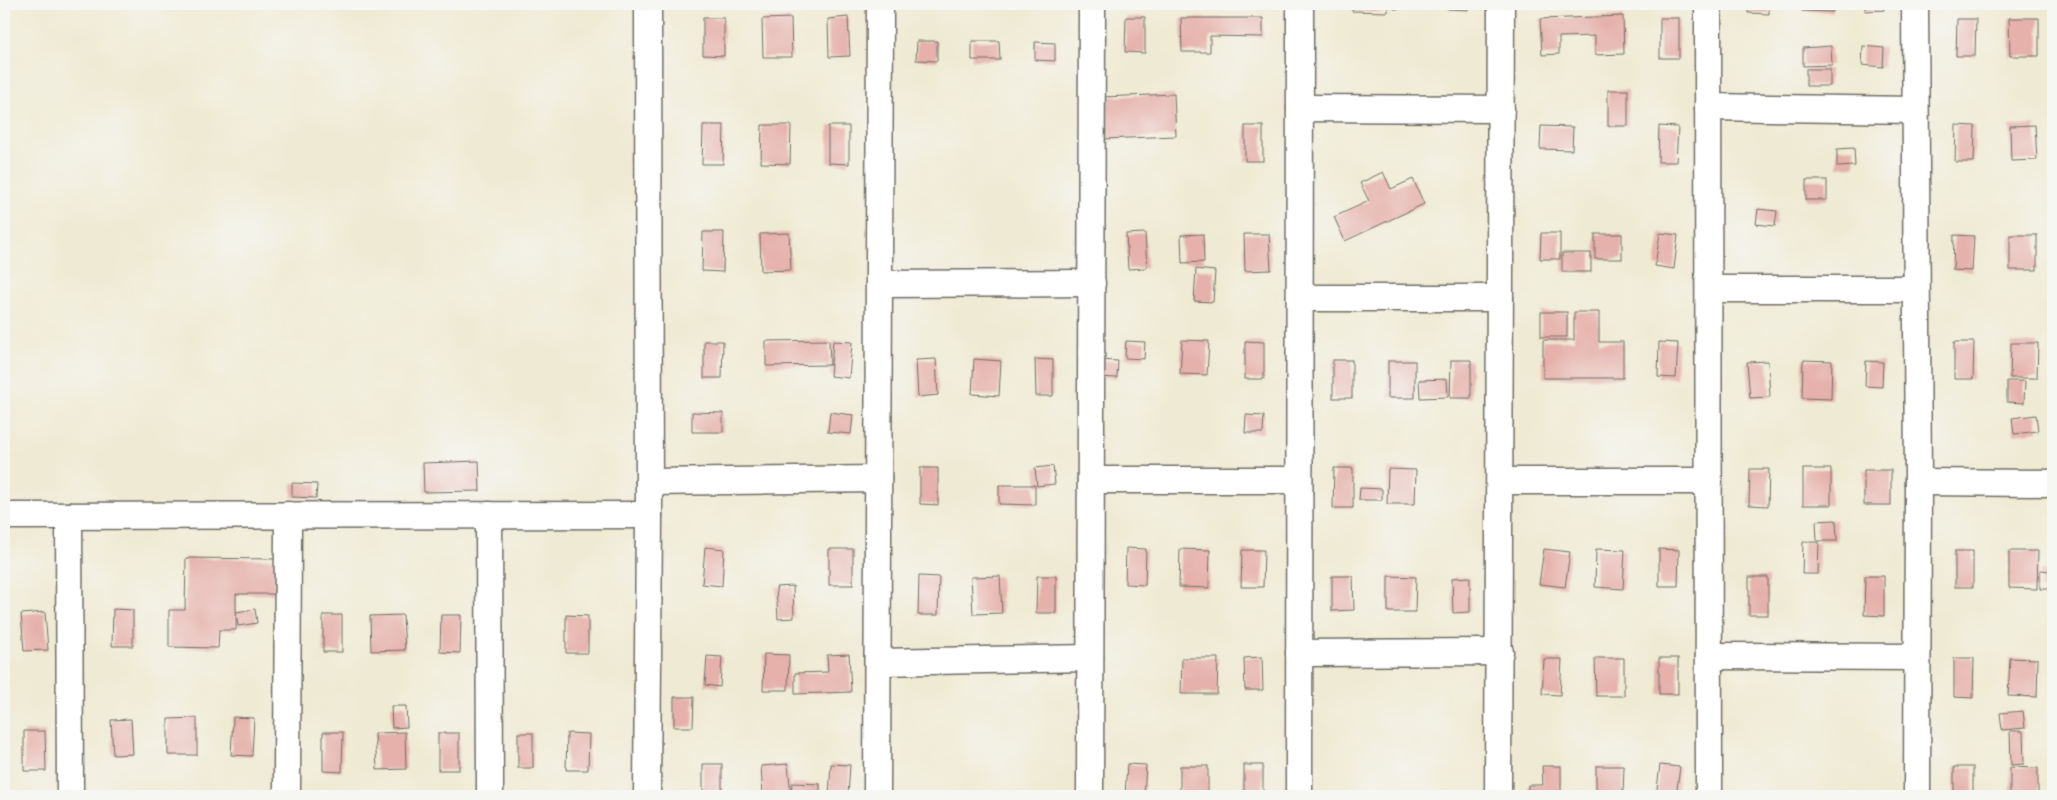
<svg xmlns="http://www.w3.org/2000/svg" width="2057" height="800" font-family="'Playpen Sans',sans-serif">
<style>
.building{fill:#e6b1ab}
.lines{fill:none;stroke-linecap:round;stroke-linejoin:round}
.street-casing{stroke:#706e66;stroke-width:29}
.street{stroke:#fff;stroke-width:26}
</style>
<rect width="100%" height="100%" fill="#f6f6f2"/>
<filter id="ink" filterUnits="userSpaceOnUse"><feTurbulence type="fractalNoise" baseFrequency=".02" numOctaves="2"/><feDisplacementMap in="SourceGraphic" scale="10" xChannelSelector="R" yChannelSelector="G"/><feConvolveMatrix kernelMatrix="1 2 1 2 8 2 1 2 1" color-interpolation-filters="sRGB"/></filter>
<filter id="wash" filterUnits="userSpaceOnUse"><feTurbulence type="fractalNoise" baseFrequency=".0096" numOctaves="4" result="noise"/><feDisplacementMap in="SourceGraphic" scale="20" xChannelSelector="R" yChannelSelector="G"/><feGaussianBlur stdDeviation="1.12" result="paint"/><feColorMatrix in="noise" values="0 0 0 0 0 0 0 0 0 0 0 0 0 0 0 0 0 1.4 0 .05"/><feComposite in="paint" operator="in"/></filter>
<g filter="url(#wash)">
<rect width="100%" height="100%" fill="#efead3"/>
<g id="blocks">
<g class="building">
<path d="M973,4H1000V6L973,7Z"/>
<path d="M1352,4H1388V12L1352,11Z"/>
<path d="M1394,4H1416L1417,8L1394,9Z"/>
<path d="M1449,4H1468V10L1448,9Z"/>
<path d="M1748,4H1769V14L1748,13Z"/>
<path d="M1803,4H1833V12L1802,11Z"/>
<path d="M1865,4H1884V10L1865,11Z"/>
<path d="M1623,16L1624,54L1595,55V36L1559,37V54L1542,55L1540,19Z"/>
<path d="M848,17L850,56L829,57L828,19Z"/>
<path d="M1126,17H1145V53L1125,52Z"/>
<path d="M703,18H724V56L703,55Z"/>
<path d="M791,18L792,57H763L762,19Z"/>
<path d="M1181,18H1263V37L1210,36V52H1182Z"/>
<rect x="1660" y="18" width="19" height="40"/>
<path d="M2009,18H2039V56H2010Z"/>
<path d="M1957,19H1976L1975,56H1956Z"/>
<path d="M917,41H937V61L916,60Z"/>
<path d="M972,41H999L1000,60H972Z"/>
<path d="M1035,42L1055,43V61L1035,60Z"/>
<path d="M1831,46L1832,65L1803,66V48Z"/>
<path d="M1863,46L1884,48L1883,67L1862,65Z"/>
<rect x="1806" y="69" width="24" height="17"/>
<rect x="1608" y="90" width="20" height="36"/>
<path d="M1174,94L1176,136L1104,139L1102,97Z"/>
<path d="M703,125H724L723,164H702Z"/>
<path d="M762,125H791L790,164L761,163Z"/>
<path d="M1956,125L1975,126L1974,162H1955Z"/>
<path d="M2035,125L2037,160L2011,161L2010,126Z"/>
<path d="M828,126H849V164L828,163Z"/>
<rect x="1245" y="126" width="18" height="35"/>
<path d="M1541,126L1573,127L1572,150L1540,149Z"/>
<path d="M1659,126L1678,127L1676,162H1658Z"/>
<path d="M1854,148L1855,166L1837,167V149Z"/>
<path d="M1383,172L1391,189L1413,179L1424,204L1345,241L1334,217L1369,201L1360,183Z"/>
<rect x="1806" y="180" width="21" height="20"/>
<path d="M1758,209L1777,211L1775,226L1756,224Z"/>
<path d="M703,232H724L723,272L702,271Z"/>
<path d="M789,233L791,270L761,271L760,234Z"/>
<path d="M1145,233L1147,268L1128,269L1126,234Z"/>
<path d="M1541,233H1560V259H1540Z"/>
<path d="M1660,233L1678,235L1674,269L1655,266Z"/>
<path d="M1203,234L1204,262L1182,263L1181,235Z"/>
<path d="M1244,234H1269L1271,270L1245,271Z"/>
<rect x="1595" y="234" width="27" height="25"/>
<path d="M1954,235L1974,236L1972,271L1953,270Z"/>
<rect x="2010" y="235" width="27" height="35"/>
<rect x="1562" y="253" width="29" height="19"/>
<path d="M1196,269L1215,271L1213,302L1194,301Z"/>
<rect x="1541" y="312" width="26" height="25"/>
<path d="M1574,312H1599V342H1623V378H1543V340H1574Z"/>
<path d="M829,340L830,365L766,366V341Z"/>
<path d="M1182,340L1209,341L1207,375L1180,374Z"/>
<path d="M704,341H723L722,378H704Z"/>
<path d="M833,341L852,342L849,378L830,376Z"/>
<path d="M1126,341L1145,342L1144,359L1125,358Z"/>
<path d="M1245,341L1264,342V379H1245Z"/>
<path d="M1659,342L1678,343L1676,378L1658,377Z"/>
<path d="M1954,342H1974L1973,379H1954Z"/>
<path d="M2011,343H2038L2037,378H2010Z"/>
<path d="M936,359L938,395L918,397L916,360Z"/>
<path d="M974,359L1001,361L999,396L972,394Z"/>
<path d="M1035,359L1053,360V396H1036Z"/>
<path d="M1097,360L1118,361L1117,378L1097,377Z"/>
<rect x="1333" y="360" width="19" height="38"/>
<path d="M1451,360H1471V398H1450Z"/>
<path d="M1803,360L1832,361L1831,399L1802,398Z"/>
<rect x="1388" y="361" width="27" height="37"/>
<path d="M1768,361L1770,397L1750,398L1747,362Z"/>
<path d="M1866,361L1883,362L1882,387L1865,386Z"/>
<path d="M1447,379L1448,397L1420,398L1419,380Z"/>
<path d="M2007,381H2025L2024,403L2007,402Z"/>
<path d="M692,412L723,413V432H692Z"/>
<path d="M830,412L853,415L851,434L828,432Z"/>
<path d="M1246,415L1264,416L1263,433H1245Z"/>
<path d="M2036,415L2038,431L2014,434L2012,418Z"/>
<path d="M479,461L480,491L424,492L423,463Z"/>
<path d="M1053,466L1055,484L1037,486L1035,468Z"/>
<path d="M920,468H938V505L920,504Z"/>
<path d="M1334,468H1353V508H1333Z"/>
<path d="M1388,469L1416,470L1415,504H1387Z"/>
<path d="M1750,469H1769L1768,506L1749,505Z"/>
<rect x="1803" y="469" width="28" height="36"/>
<rect x="1864" y="470" width="27" height="35"/>
<path d="M292,483L317,484L316,498L292,497Z"/>
<path d="M999,485H1035V505L999,504Z"/>
<path d="M1360,488L1382,489V500H1359Z"/>
<path d="M1836,520L1837,541H1817L1816,521Z"/>
<path d="M1803,542H1819L1818,574H1802Z"/>
<path d="M705,547L724,549L722,586L702,584Z"/>
<path d="M1126,548L1146,549L1145,585L1125,584Z"/>
<rect x="829" y="549" width="24" height="36"/>
<path d="M1180,549L1210,550L1209,588L1179,587Z"/>
<path d="M1544,549L1570,552L1565,587L1539,584Z"/>
<path d="M1596,549L1625,550L1623,589L1595,587Z"/>
<path d="M1659,549L1679,550L1678,586H1659Z"/>
<path d="M1242,550H1264L1263,587H1241Z"/>
<rect x="1955" y="551" width="18" height="36"/>
<path d="M2009,551H2038L2037,589L2009,588Z"/>
<path d="M186,558L275,559L274,594H236V630H219L218,648L169,647V610H185Z"/>
<path d="M2040,570L2053,571V589H2040Z"/>
<path d="M919,576L939,577L938,615H918Z"/>
<path d="M1000,576L1002,613L973,614L971,577Z"/>
<path d="M1037,576H1056V613H1036Z"/>
<path d="M1332,576H1353L1354,610L1332,611Z"/>
<path d="M1388,576L1416,577L1415,612H1388Z"/>
<path d="M1865,576H1884V616L1864,615Z"/>
<path d="M1470,577V612L1453,613L1452,578Z"/>
<rect x="1749" y="577" width="19" height="38"/>
<path d="M793,586L794,618L778,619L776,587Z"/>
<path d="M113,609L133,610V646H112Z"/>
<path d="M255,609L257,623L238,626L236,612Z"/>
<path d="M45,612L48,650L24,651L21,614Z"/>
<rect x="323" y="615" width="19" height="37"/>
<path d="M403,615L405,650L371,651L370,616Z"/>
<path d="M441,615H461L460,653L440,652Z"/>
<path d="M566,615L588,616V653H566Z"/>
<path d="M764,654L789,655L788,690H763Z"/>
<path d="M849,654L851,692L795,694V673L828,672L827,655Z"/>
<path d="M707,656L722,657L720,687L705,685Z"/>
<path d="M1262,657L1263,690H1245L1244,658Z"/>
<path d="M1182,658H1218L1217,694H1181Z"/>
<path d="M1595,658H1624V696H1596Z"/>
<rect x="1659" y="658" width="19" height="36"/>
<path d="M1954,658H1974L1973,698L1954,697Z"/>
<path d="M2010,658L2038,659L2037,697L2008,696Z"/>
<path d="M1544,659H1562L1560,695L1542,694Z"/>
<path d="M674,697H694L693,727H674Z"/>
<path d="M391,706H406L407,727L392,728Z"/>
<path d="M2023,711L2025,728L2002,730L2000,713Z"/>
<path d="M233,717L254,718L252,756L231,755Z"/>
<path d="M197,718V755H168V719Z"/>
<path d="M131,719L133,754L113,755L111,720Z"/>
<path d="M24,731H45L46,771H24Z"/>
<path d="M2010,731H2023L2024,764L2011,765Z"/>
<path d="M323,732H343L342,772L323,771Z"/>
<path d="M405,732L406,769L377,770L375,733Z"/>
<rect x="438" y="733" width="21" height="37"/>
<rect x="518" y="733" width="15" height="35"/>
<path d="M567,733L589,734L588,770H566Z"/>
<rect x="703" y="764" width="19" height="32"/>
<path d="M788,764L791,796H763L761,766Z"/>
<path d="M831,764L850,765L848,796H829Z"/>
<path d="M1127,764L1146,765L1144,796H1125Z"/>
<rect x="1244" y="765" width="19" height="31"/>
<path d="M1660,765L1680,767L1676,796H1656Z"/>
<rect x="1180" y="766" width="28" height="30"/>
<path d="M1542,766H1561V796H1528V785H1543Z"/>
<path d="M1596,766H1624L1623,796H1596Z"/>
<rect x="1954" y="767" width="19" height="29"/>
<path d="M2010,767L2038,768V796H2010Z"/>
<path d="M792,783L820,784V796H791Z"/>
</g>
</g>
</g>
<g filter="url(#ink)">
<use href="#blocks" fill-opacity="0" stroke="#706e66" stroke-width="1"/>
<g class="lines">
<g class="street-casing">
<g id="street">
<path d="M1708,4L1709,796"/>
<path d="M1915,4L1918,482L1917,796"/>
<path d="M1708,107L1915,110"/>
<path d="M1300,108L1501,109"/>
<path d="M880,284L1092,283"/>
<path d="M1709,289H1916"/>
<path d="M1300,298H1500"/>
<path d="M1091,480H1299"/>
<path d="M1500,481H1709"/>
<path d="M649,482L878,479"/>
<path d="M1918,482L2053,483"/>
<path d="M489,515L490,796"/>
<path d="M4,516L649,515"/>
<path d="M69,516L70,796"/>
<path d="M1299,653L1500,652"/>
<path d="M1709,656L1917,657"/>
<path d="M878,662L1090,658"/>
<path d="M287,796L288,515"/>
<path d="M647,796L649,515L648,4"/>
<path d="M877,796L880,4"/>
<path d="M1090,796L1092,4"/>
<path d="M1299,796L1300,4"/>
<path d="M1498,796L1501,4"/>
</g>
</g>
<use href="#street" class="street"/>
</g>
</g>
<rect width="2057" height="800" fill="none" stroke="#f6f6f2" stroke-width="20"/>
</svg>
